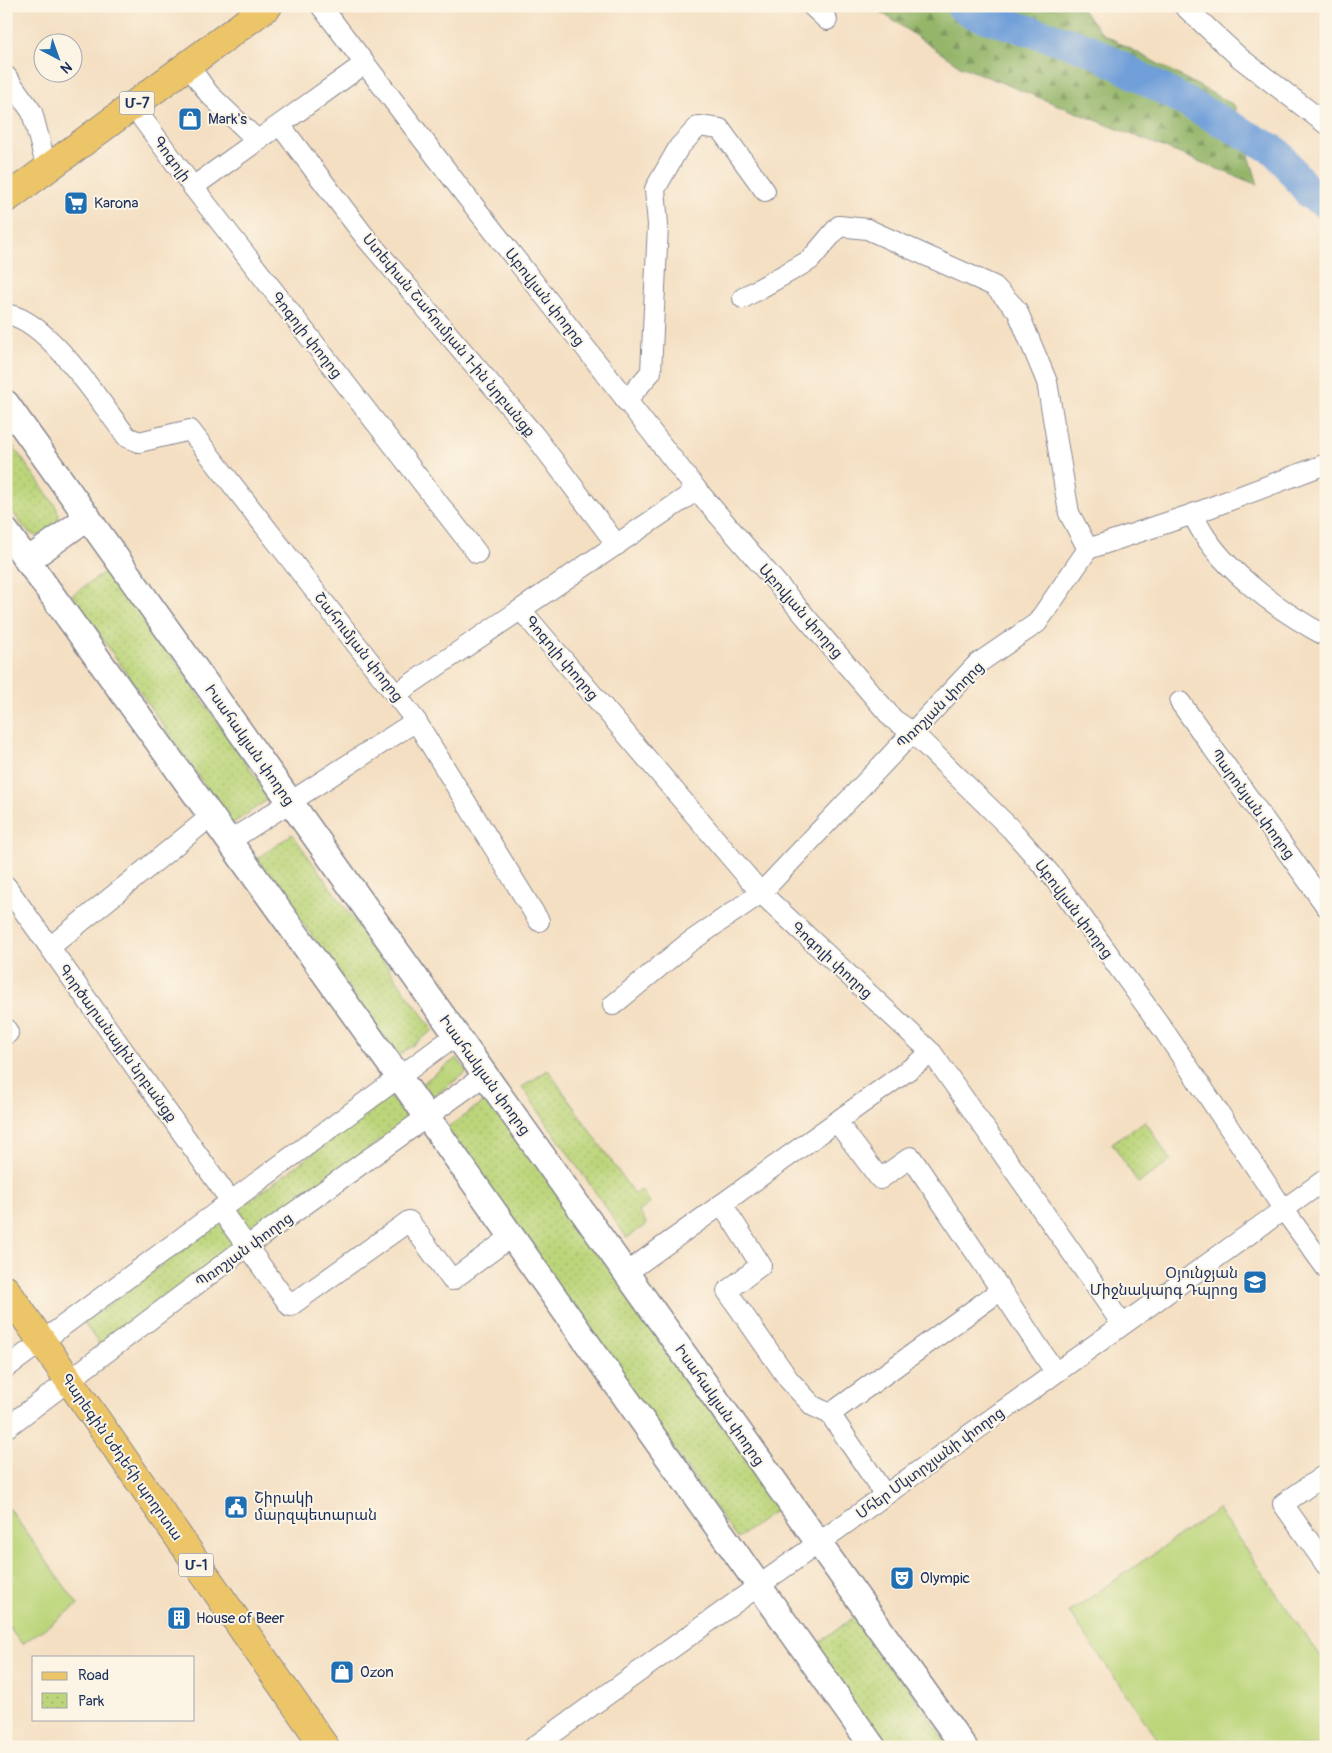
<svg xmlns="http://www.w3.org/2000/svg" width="1332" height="1753" font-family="Pangolin,'Noto Sans Armenian',sans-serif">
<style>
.grass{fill:url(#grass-tufts);stroke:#6c826c}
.forest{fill:url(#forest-firs);stroke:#587264}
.park{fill:url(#park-dots);stroke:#6c826c}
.garden{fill:#bcd57a;stroke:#6c826c}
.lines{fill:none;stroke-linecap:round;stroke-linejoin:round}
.river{stroke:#709fd9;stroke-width:31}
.minor-casing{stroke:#888790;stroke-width:22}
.tertiary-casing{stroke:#888790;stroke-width:28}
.primary-casing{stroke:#888790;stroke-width:30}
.trunk-casing{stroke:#888790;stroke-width:30}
.minor{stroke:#fff;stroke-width:20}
.tertiary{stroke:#fff;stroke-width:25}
.primary{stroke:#edc569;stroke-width:28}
.trunk{stroke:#edc569;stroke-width:28}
.labels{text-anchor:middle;stroke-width:4;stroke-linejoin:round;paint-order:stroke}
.shield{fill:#fcf5e5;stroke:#5e6a86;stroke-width:1}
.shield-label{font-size:14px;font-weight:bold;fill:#1b2f5e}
.poi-label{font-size:15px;fill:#1b2f5e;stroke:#fcf5e5;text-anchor:start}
.street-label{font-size:15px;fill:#1b2f5e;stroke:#fcf5e5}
</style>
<defs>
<pattern id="grass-tufts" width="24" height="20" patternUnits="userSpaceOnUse" patternTransform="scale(1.25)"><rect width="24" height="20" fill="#bcd57a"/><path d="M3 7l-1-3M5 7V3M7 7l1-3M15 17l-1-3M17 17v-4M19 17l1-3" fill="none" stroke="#a1b76c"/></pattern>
<pattern id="forest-firs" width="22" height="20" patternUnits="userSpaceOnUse" patternTransform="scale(1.25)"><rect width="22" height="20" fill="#95b66a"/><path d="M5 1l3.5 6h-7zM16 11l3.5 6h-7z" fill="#79945a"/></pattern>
<pattern id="park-dots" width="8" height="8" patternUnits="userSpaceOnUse" patternTransform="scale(1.25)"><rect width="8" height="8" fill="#bcd57a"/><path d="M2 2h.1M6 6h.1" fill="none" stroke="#a1b76c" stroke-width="1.8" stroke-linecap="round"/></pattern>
</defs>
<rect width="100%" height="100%" fill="#fcf5e5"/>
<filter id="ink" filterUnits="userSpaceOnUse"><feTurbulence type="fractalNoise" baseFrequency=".02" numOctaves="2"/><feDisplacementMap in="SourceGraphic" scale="10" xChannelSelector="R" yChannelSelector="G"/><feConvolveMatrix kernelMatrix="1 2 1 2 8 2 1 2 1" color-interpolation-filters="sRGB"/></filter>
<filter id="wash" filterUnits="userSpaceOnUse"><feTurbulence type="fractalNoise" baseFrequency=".0096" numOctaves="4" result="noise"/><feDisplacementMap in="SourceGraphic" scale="20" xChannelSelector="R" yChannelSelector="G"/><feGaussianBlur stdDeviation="1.12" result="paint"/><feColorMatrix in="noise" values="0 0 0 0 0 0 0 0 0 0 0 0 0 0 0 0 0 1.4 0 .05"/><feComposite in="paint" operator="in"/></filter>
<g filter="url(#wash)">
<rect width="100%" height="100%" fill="#f4dfc2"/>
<path class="grass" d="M457,1058L467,1072L427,1101L417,1087Z"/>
<path class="forest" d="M872,6H1079L1103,34L1234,105L1258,185L960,66Z"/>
<g class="park">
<path d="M6,436L55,505L59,515L57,526L44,536L33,535L24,528L6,502Z"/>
<path d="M111,568L270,798L232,824L72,595Z"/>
<path d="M292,834L433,1030L398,1056L257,859Z"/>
<path d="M548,1070L634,1194L641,1190L650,1203L639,1212L647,1224L627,1238L522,1087Z"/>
<path d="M391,1096L408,1120L101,1347L84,1323Z"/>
<path d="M489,1098L780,1507L737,1539L445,1129Z"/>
<path d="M1145,1121L1171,1161L1138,1183L1112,1143Z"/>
<path d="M857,1615L950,1747H885L814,1646Z"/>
</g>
<g class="garden">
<path d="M8,1507L78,1605L22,1644L6,1622V1509Z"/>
<path d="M1218,1509L1326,1665V1747H1163L1069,1612Z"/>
</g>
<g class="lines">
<path class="river" d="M961,6L972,13L1089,49L1276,151L1311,195L1326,204"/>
</g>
</g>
<g filter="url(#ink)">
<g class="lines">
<g class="minor-casing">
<g id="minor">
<path d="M321,6L466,196L697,490L893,719L912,732L1011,829L1053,877L1165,1032L1284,1210L1326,1268"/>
<path d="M812,6L827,20"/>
<path d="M1184,6L1240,58L1326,124"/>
<path d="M188,65L209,94L258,141"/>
<path d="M6,76L32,112L47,169"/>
<path d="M133,106L193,187L477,553"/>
<path d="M280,125L366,238L535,436L617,545"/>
<path d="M193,187L364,64"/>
<path d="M743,298L810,260L839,226L867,229L994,286L1017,310L1047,382L1069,513L1088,549"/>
<path d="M6,317L10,315C50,323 101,404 127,437L139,442L190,430L416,721L539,921"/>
<path d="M626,401L651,372L658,225L655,189L679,147L699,126L720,129L765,191"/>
<path d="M1193,514C1214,565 1278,610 1326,636"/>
<path d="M521,610L761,893L932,1053L1122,1324"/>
<path d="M396,694L697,490"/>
<path d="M1180,702L1326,906"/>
<path d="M228,842L416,721"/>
<path d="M6,886L230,1200"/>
<path d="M50,947L210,817"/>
<path d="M613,1005L687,944L761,893L977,664L1037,623L1088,549L1193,514L1326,464"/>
<path d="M6,1029L8,1033"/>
<path d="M837,1122L880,1179L911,1157L1001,1290"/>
<path d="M722,1204L761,1265L727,1291L789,1380L813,1406L830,1414"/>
<path d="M220,1209L290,1306L409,1221L452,1280L512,1236"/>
<path d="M626,1273L932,1053"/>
<path d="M6,1368L456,1035"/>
<path d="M6,1428L246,1247L485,1075"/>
<path d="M1326,1474L1283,1504L1326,1565"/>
<path d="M885,1495L830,1414L1001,1290L1055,1372"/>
<path d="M534,1747L1326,1179"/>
</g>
</g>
<g class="tertiary-casing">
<g id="tertiary">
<path d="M6,403L964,1747"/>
<path d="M6,531L399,1077L873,1747"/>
<path d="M27,561L88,517"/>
</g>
</g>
<g class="primary-casing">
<path id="primary" d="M6,199L268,6"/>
</g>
<g class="trunk-casing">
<path id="trunk" d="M6,1290L325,1747"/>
</g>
<use href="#minor" class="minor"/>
<use href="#tertiary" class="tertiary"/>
<use href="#primary" class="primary"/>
<use href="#trunk" class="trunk"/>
</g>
</g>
<defs>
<g id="shop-square" transform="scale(1.25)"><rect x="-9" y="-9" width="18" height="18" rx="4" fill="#1f6fb2" stroke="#fcf5e5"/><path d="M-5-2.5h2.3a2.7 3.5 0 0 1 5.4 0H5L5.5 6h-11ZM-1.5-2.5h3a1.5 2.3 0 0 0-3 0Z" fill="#fff"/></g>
<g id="supermarket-square" transform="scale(1.25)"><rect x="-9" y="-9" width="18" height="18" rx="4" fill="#1f6fb2" stroke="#fcf5e5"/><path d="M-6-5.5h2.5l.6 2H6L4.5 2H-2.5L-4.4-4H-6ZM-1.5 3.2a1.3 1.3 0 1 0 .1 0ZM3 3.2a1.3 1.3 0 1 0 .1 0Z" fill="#fff"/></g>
<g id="school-square" transform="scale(1.25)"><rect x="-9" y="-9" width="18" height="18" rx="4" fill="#1f6fb2" stroke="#fcf5e5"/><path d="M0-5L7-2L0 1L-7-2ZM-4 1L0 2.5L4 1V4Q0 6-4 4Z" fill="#fff"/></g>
<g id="civic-square" transform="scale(1.25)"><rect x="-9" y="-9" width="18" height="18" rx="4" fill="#1f6fb2" stroke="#fcf5e5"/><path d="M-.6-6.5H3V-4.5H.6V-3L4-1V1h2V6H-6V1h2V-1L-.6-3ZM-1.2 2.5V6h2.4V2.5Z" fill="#fff"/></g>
<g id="theatre-square" transform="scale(1.25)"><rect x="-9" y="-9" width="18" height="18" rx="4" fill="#1f6fb2" stroke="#fcf5e5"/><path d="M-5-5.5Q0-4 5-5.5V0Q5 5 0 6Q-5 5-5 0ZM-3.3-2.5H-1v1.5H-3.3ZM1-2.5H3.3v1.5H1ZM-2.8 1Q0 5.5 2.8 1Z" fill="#fff"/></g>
<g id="building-square" transform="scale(1.25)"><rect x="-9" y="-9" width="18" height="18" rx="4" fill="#1f6fb2" stroke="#fcf5e5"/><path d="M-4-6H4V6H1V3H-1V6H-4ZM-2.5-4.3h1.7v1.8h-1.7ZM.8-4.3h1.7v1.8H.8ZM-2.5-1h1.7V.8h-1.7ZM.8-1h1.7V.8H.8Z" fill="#fff"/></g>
</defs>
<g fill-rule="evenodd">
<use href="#shop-square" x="190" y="119"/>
<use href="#supermarket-square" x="76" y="203"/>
<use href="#school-square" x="1255" y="1282"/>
<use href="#civic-square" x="236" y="1507"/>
<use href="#theatre-square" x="902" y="1578"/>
<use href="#building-square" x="179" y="1618"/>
<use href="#shop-square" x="342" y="1672"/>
</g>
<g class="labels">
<g class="shield">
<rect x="119.5" y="91.5" width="35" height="23" rx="4"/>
<rect x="178.5" y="1553.5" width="35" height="23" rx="4"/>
</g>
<g class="shield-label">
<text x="137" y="108">Մ-7</text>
<text x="196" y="1570">Մ-1</text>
</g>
<g class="poi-label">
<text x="208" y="124">Mark's</text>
<text x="94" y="208">Karona</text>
<text x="1238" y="1278" text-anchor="end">Օյունջյան<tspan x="1238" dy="17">Միջնակարգ Դպրոց</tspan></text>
<text x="254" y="1503">Շիրակի<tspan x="254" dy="17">մարզպետարան</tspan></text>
<text x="920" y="1583">Olympic</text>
<text x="196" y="1623">House of Beer</text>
<text x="360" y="1677">Ozon</text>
</g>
<g class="street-label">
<text transform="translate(172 159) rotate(54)" y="5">Գոգոլի</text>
<text transform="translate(545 297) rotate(52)" y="5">Աբովյան փողոց</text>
<text transform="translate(307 335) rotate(52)" y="5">Գոգոլի փողոց</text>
<text transform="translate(449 335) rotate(50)" y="5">Ստեփան Շահումյան 1-ին նրբանցք</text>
<text transform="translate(801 611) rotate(49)" y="5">Աբովյան փողոց</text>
<text transform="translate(359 647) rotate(52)" y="5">Շահումյան փողոց</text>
<text transform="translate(562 658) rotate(50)" y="5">Գոգոլի փողոց</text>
<text transform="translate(940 705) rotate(-45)" y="5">Պռոշյան փողոց</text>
<text transform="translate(250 745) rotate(55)" y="5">Իսահակյան փողոց</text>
<text transform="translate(1253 804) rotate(54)" y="5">Պարոնյան փողոց</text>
<text transform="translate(1074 909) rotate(53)" y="5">Աբովյան փողոց</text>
<text transform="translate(832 960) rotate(43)" y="5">Գոգոլի փողոց</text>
<text transform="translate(118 1043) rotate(54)" y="5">Գործարանային նրբանցք</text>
<text transform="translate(485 1075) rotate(54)" y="5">Իսահակյան փողոց</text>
<text transform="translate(244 1250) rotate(-36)" y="5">Պռոշյան փողոց</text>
<text transform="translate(720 1405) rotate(55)" y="5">Իսահակյան փողոց</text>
<text transform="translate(122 1457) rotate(55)" y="5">Գարեգին Նժդեհի պողոտա</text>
<text transform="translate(930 1463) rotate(-36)" y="5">Մհեր Մկտրչյանի փողոց</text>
</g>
</g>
<rect width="1332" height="1753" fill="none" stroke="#fcf5e5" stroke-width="25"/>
<rect x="32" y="1656" width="162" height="65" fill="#fcf5e5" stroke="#a2a6af"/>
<rect x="42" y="1672" width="25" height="8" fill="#edc569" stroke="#a2a6af"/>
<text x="78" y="1680" font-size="15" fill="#1b2f5e">Road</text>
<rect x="42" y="1693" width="25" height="15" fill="url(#park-dots)" stroke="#a2a6af"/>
<text x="78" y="1706" font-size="15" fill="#1b2f5e">Park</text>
<g transform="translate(58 58) rotate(139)"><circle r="24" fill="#fcf5e5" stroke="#a2a6af"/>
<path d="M0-4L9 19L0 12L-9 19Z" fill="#1f6fb2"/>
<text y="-8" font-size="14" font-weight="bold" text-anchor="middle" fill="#1b2f5e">N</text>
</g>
</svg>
